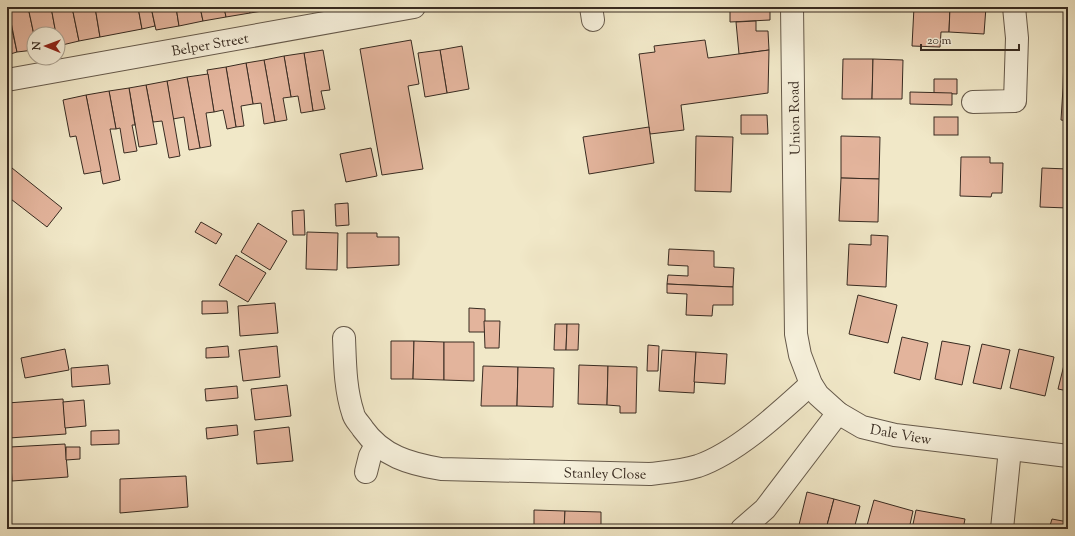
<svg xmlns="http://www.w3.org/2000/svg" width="1075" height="536" font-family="'Sorts Mill Goudy',serif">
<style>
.building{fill:#e3b49c;stroke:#382b21}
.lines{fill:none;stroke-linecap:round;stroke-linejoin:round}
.minor-casing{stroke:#665a4b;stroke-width:24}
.minor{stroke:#f6f0db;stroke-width:22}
.labels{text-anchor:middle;stroke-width:3.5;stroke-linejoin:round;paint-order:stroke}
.street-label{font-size:14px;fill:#382b21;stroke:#f6f0db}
</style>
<rect width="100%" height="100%" fill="#f1e8c8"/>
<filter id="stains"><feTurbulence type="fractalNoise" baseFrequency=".005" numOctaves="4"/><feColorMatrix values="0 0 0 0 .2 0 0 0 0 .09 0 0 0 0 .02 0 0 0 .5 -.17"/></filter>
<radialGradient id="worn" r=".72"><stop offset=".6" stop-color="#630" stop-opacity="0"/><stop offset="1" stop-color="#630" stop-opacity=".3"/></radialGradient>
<g class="building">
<path d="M7,7L17,52L7,55Z"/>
<path d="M8,7H28L34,35V50L17,52Z"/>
<path d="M28,7H51L56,34H34V35Z"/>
<path d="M51,7H72L79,41L58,46V34H56Z"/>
<path d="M72,7H95L100,37L79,41Z"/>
<path d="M95,7H138L142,29L100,37Z"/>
<path d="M138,7H151L155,26L142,29Z"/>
<path d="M151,7H176L179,26L156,30Z"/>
<path d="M176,7H200L203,21L179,26Z"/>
<path d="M200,7H224L226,17L203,21Z"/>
<path d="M224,7H249L250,13L226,17Z"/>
<path d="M249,7H267L268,10L250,13Z"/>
<path d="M730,7H770V20L730,22Z"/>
<path d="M914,7H950L949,32H941L940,47L912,46Z"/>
<path d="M950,7H986L984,34L949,32Z"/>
<path d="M756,21V31H768L769,50L739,54L736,22Z"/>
<path d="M411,40L419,84L408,86L423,169L382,175L360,49Z"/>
<path d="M705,40L708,58L769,50L768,93L681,105L684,130L650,134L639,54L655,52L654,46Z"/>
<path d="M462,46L469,89L447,93L440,50Z"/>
<path d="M323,50L330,90L321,91L325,109L313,111L304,53Z"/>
<path d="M440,50L447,93L425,97L418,53Z"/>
<path d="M304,53L313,111L301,113L298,96L291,97L284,56Z"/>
<path d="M1064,55H1068V88H1063Z"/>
<path d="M284,56L291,97L283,98L287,120L275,122L264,60Z"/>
<path d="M843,59H873L872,99H842Z"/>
<path d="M873,59L903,60L902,99H872Z"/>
<path d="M264,60L275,122L264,124L261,103L253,104L246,63Z"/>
<path d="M246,63L253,104L241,106L244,126L236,127L226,67Z"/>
<path d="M226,67L236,127L227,129L223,110L214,112L207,70Z"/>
<path d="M208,74L214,112L206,113L211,146L200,148L187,77Z"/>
<path d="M187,77L200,148L189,150L184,117L173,119L167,81Z"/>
<path d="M934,79H957V94L934,93Z"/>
<path d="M167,81L180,156L169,158L162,121L153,122L146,85Z"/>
<path d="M146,85L157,144L139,147L129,88Z"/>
<path d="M129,88L135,125H132L137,151L124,153L120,128L116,129L109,91Z"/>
<path d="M1063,88H1068V121L1061,120Z"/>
<path d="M109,91L116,129H110L120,180L103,184L86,95Z"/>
<path d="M910,92L952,93V105L910,104Z"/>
<path d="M86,95L101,171L84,174L76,136L70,137L63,100Z"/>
<path d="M741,115H767L768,134H741Z"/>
<rect x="934" y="117" width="24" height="18"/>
<path d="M649,127L654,163L589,174L583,137Z"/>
<path d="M696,136L733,137L731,192L695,191Z"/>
<path d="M841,136L880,137L879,179L841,178Z"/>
<path d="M371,148L377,176L346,182L340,154Z"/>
<path d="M961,157H990V163H1003L1002,193H992L991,197L960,196Z"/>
<path d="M7,164L62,208L47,227L7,196Z"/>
<path d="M1042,168L1068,169V208L1040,207Z"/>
<path d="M841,178L879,179L878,222L839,221Z"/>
<path d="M348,203L349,225L336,226L335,204Z"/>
<path d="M304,210L305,235H293L292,211Z"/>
<path d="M201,222L222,234L216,244L195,232Z"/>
<path d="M258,223L287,241L270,270L241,252Z"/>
<path d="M307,232L338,233L337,270L306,269Z"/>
<path d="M347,233H377V237H399V265L347,268Z"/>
<path d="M871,235L888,236L886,287L847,285L849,244L871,245Z"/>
<path d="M669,249L714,251V267L734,268L733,287L667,284L668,275L688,276V266L668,265Z"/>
<path d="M236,255L266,273L248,302L219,285Z"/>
<path d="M667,284L733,287V305H713L712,316L686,315L687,294L667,293Z"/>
<path d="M858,295L897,305L888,343L849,334Z"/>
<path d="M202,301H227L228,313L202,314Z"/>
<path d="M275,303L278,333L240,336L238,306Z"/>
<path d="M469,308L485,309V332H469Z"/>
<path d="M484,321H500L499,348H485Z"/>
<path d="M555,324H567L566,350H554Z"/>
<path d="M567,324H579L578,350H566Z"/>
<path d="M902,337L928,343L920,380L894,373Z"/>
<path d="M391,341H414L413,379H391Z"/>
<path d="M414,341L444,342V380L413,379Z"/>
<path d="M942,341L970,346L962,385L935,379Z"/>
<path d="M444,342H474V381L444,380Z"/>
<path d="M982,344L1010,350L1001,389L973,383Z"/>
<path d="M648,345L659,346L658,371H647Z"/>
<path d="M228,346L229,357L206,358V348Z"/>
<path d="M277,346L280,377L243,381L239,350Z"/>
<path d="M65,349L69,370L25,378L21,358Z"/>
<path d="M1019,349L1054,357L1045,396L1010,388Z"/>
<path d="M662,350L696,352L694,393L659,391Z"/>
<path d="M696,352L727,354L725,384L694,382Z"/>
<path d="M1067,353H1068V391L1058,389Z"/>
<path d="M108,365L110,384L72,387L71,368Z"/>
<path d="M579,365L608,366L607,405L578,404Z"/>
<path d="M483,366L518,367L517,406H481Z"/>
<path d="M608,366L637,367L636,413H620V406L607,405Z"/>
<path d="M518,367L554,368L553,407L517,406Z"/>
<path d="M287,385L291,416L255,420L251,389Z"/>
<path d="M237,386L238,398L206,401L205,389Z"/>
<path d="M63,399L66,434L9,438L7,403Z"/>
<path d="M84,400L86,426L65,428L63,402Z"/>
<path d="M237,425L238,435L207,439L206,428Z"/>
<path d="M289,427L293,461L257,464L254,431Z"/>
<path d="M119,430V444L91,445V431Z"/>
<path d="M65,444L68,477L12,481L10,447Z"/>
<path d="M66,447H80V459L66,460Z"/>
<path d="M186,476L188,507L120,513V479Z"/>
<path d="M807,492L834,499L826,529H798Z"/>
<path d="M834,499L860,506L854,529H826Z"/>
<path d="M874,500L913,511L909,529L903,527V529H866Z"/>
<path d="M534,510L565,511L564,529H534Z"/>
<path d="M916,510L965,519L963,529H912Z"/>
<path d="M565,511L601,512V529H564Z"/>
<path d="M1052,519L1068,522V529H1049Z"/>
</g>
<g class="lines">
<g class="minor-casing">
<g id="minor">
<path d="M591,7L593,20"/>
<path d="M792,7L796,334L800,355L811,384L818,395L838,413L862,427L895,435L1068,456"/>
<path d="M7,80L414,7"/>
<path d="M973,102L1015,101L1017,38L1014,7"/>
<path d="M344,338C345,362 345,389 353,413C354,419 360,424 363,429C382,456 410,464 441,469L650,474C666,472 682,471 698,466C738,452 780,412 811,384"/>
<path d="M366,472L370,456L376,445"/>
<path d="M742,529L765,509L838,413"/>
<path d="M1002,529L1010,449"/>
</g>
</g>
<use href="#minor" class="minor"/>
</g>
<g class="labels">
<g class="street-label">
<text transform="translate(210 44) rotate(-10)" y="5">Belper Street</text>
<text transform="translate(794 118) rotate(-91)" y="5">Union Road</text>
<text transform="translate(901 434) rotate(10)" y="5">Dale View</text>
<text transform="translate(605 473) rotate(1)" y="5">Stanley Close</text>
</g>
</g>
<rect width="1075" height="536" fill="none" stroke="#f1e8c8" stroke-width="24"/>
<rect x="8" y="8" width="1059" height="520" fill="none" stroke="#382b21" stroke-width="2"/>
<rect x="12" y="12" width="1051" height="512" fill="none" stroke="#382b21"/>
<g transform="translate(46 46) rotate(271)"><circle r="19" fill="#f6f0db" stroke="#aaa191"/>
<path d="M0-3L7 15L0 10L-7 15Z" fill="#8f2418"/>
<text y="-6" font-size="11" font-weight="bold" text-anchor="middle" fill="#382b21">N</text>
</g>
<path d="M921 44v6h98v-6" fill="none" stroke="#382b21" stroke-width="2"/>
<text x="927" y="44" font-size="12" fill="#382b21" stroke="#f6f0db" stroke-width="3" paint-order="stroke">20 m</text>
<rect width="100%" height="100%" filter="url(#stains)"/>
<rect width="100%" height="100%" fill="url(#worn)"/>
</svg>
